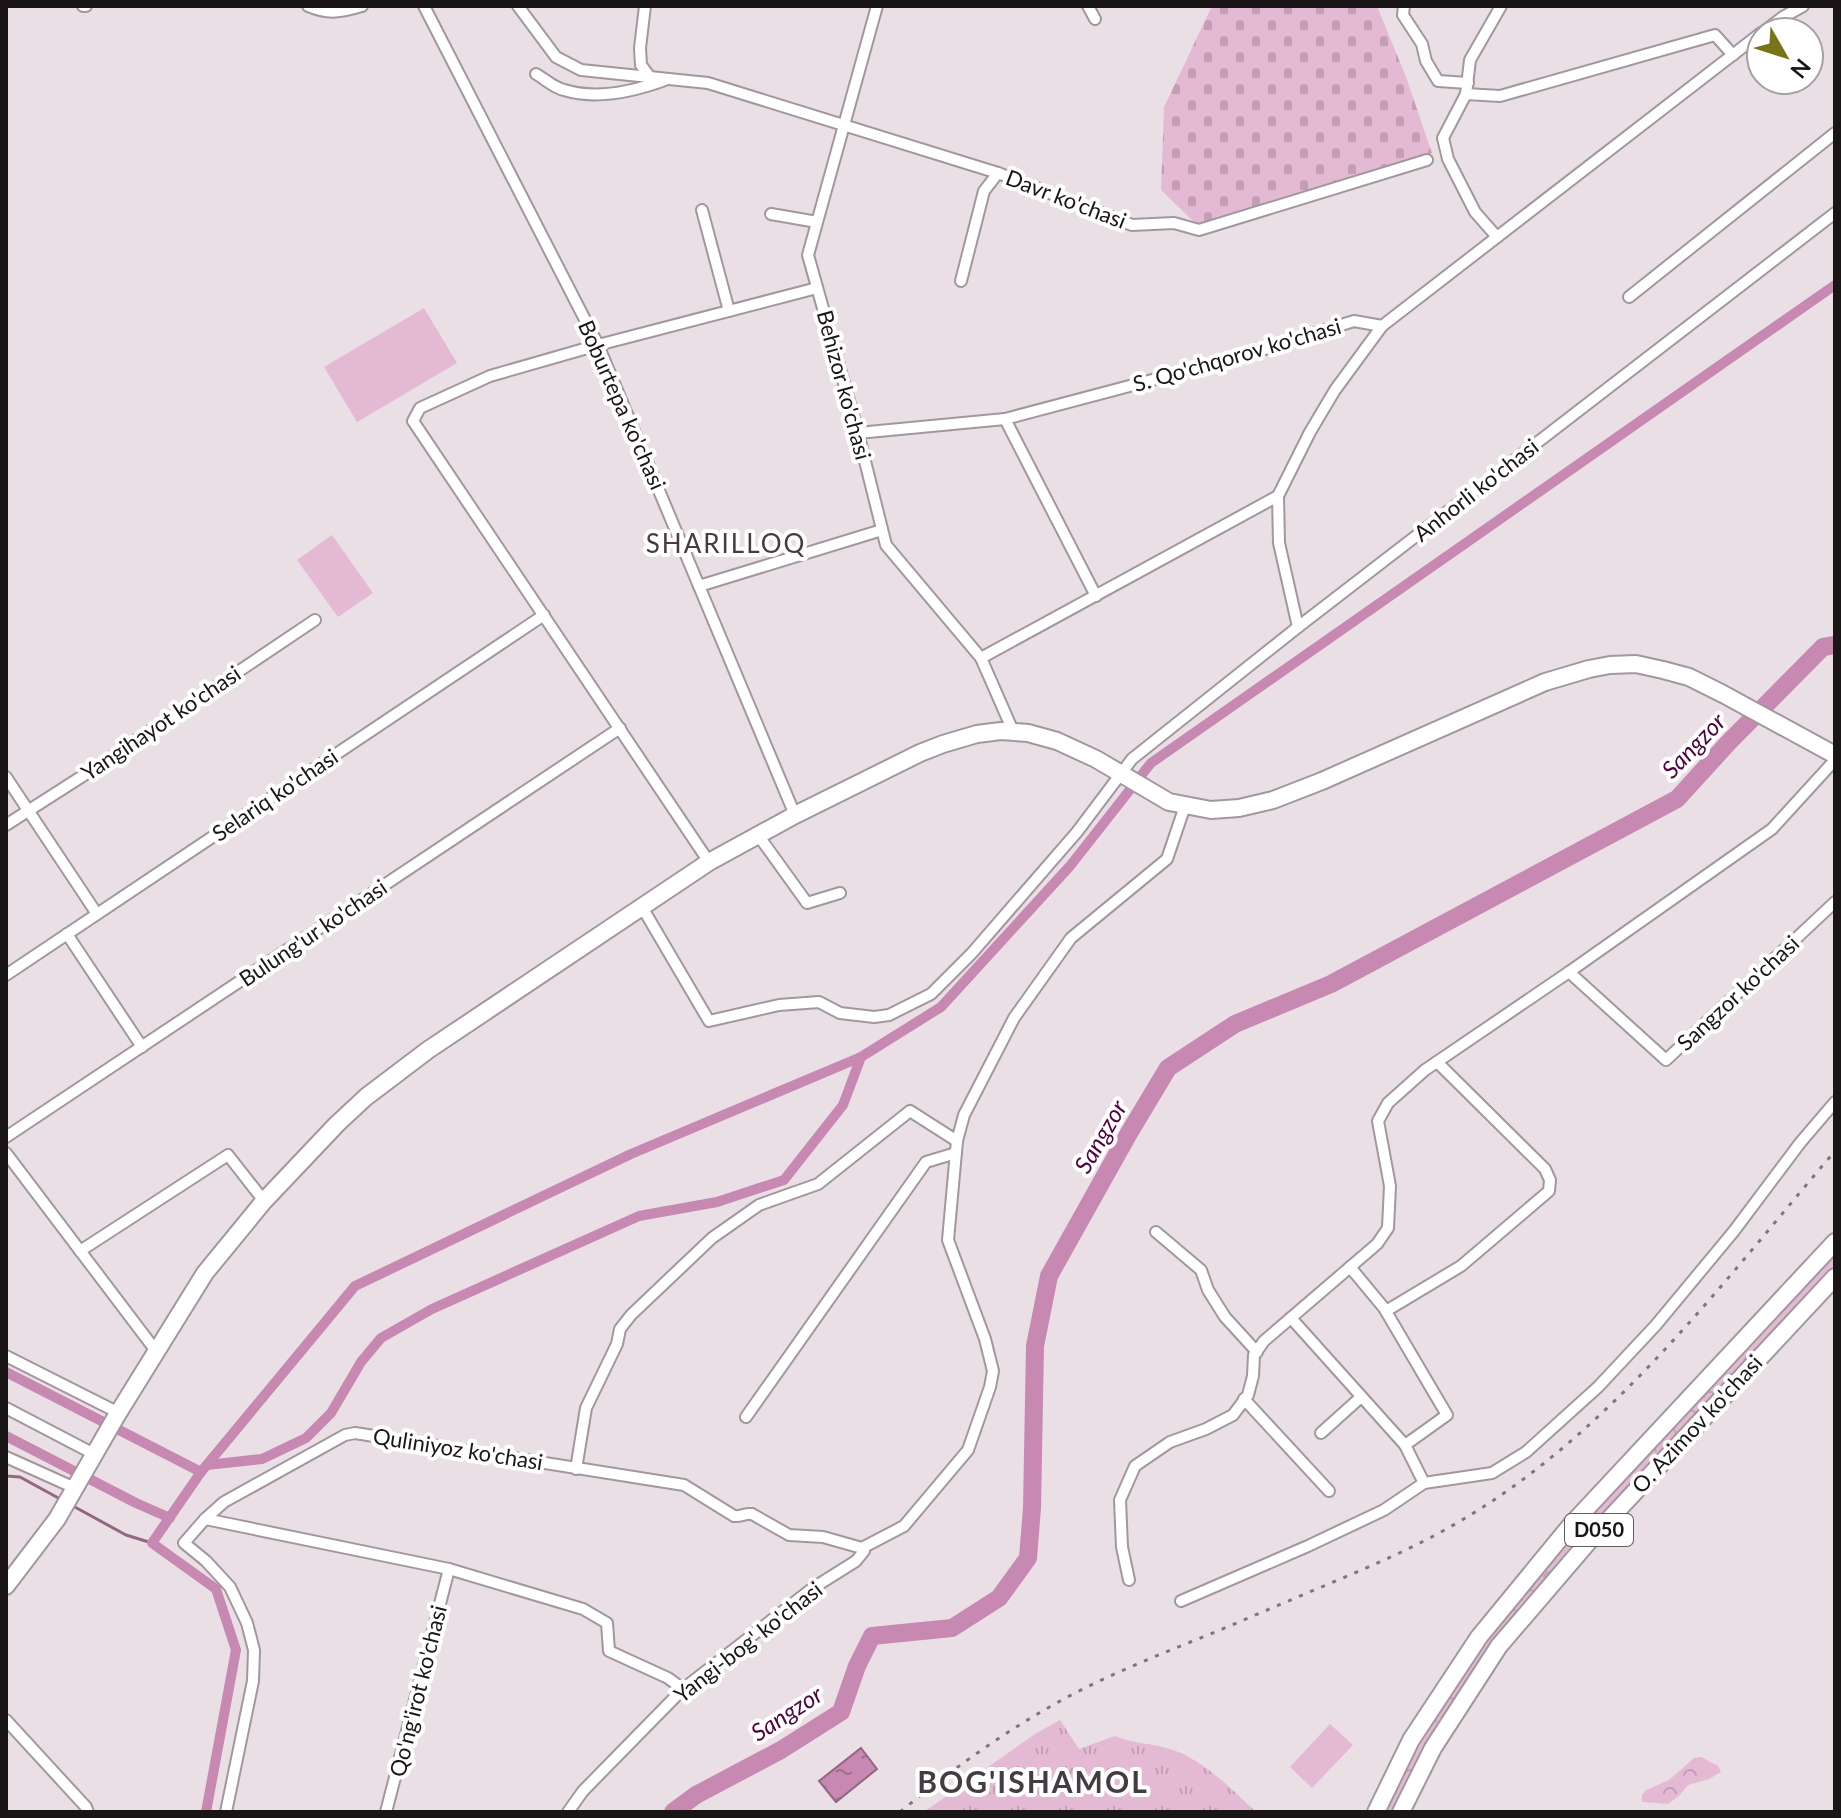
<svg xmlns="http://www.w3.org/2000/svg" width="1841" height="1818" font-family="Lato,sans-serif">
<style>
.forest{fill:url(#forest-crowns)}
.cemetery{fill:url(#cemetery-stones)}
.park{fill:url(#park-tufts)}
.garden{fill:#e4b9d4}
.water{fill:url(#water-ripples);stroke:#936683;stroke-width:2}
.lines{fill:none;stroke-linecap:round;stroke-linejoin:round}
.stream{stroke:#936683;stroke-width:3}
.canal{stroke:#c788b1;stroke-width:10}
.river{stroke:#c788b1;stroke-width:18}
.minor-casing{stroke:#a3979f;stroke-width:14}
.primary-casing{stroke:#a3979f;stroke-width:20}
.minor{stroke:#fff;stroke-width:10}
.primary{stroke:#fff;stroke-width:16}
.rail{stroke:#7e767b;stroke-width:3;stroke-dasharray:4 8;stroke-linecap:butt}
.labels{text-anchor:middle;stroke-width:8;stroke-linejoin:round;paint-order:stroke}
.shield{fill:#fff;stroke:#5f5c5d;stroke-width:2}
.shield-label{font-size:20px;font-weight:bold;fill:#1a1618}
.street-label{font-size:22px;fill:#1a1618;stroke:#fff}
.water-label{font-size:24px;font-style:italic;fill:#4f023e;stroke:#fff}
.quarter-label{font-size:26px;letter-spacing:2px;fill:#453b42;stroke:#fff}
.district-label{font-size:30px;font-weight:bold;letter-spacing:2px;fill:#453b42;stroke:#fff}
</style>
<defs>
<pattern id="forest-crowns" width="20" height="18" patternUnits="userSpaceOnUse" patternTransform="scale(2)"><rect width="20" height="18" fill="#e4b9d4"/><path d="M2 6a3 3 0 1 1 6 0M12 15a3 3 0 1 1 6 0" fill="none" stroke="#c39eb5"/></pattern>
<pattern id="cemetery-stones" width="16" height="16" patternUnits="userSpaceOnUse" patternTransform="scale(2)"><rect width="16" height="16" fill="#e4b9d4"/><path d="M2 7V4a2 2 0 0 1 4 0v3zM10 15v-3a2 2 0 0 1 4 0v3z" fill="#c39eb5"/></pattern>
<pattern id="park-tufts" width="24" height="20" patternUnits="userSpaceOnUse" patternTransform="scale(2)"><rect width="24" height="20" fill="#e4b9d4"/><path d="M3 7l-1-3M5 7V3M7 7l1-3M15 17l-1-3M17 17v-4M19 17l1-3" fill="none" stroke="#c39eb5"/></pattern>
<pattern id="water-ripples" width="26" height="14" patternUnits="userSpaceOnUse" patternTransform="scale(2)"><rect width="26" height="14" fill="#c788b1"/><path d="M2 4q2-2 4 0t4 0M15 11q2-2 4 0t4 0" fill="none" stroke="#a16e8f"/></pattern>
</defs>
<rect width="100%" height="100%" fill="#ebdfe6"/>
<g class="forest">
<path d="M1835,1254V1265L1597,1520H1592L1591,1514Z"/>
<path d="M1570,1538L1573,1539V1544L1492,1641L1425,1745L1390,1812H1382L1418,1743L1485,1638Z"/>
<path d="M1701,1757L1718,1766L1721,1772L1709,1779L1688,1785L1679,1796L1668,1804L1642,1802V1795L1646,1790L1669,1780L1694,1758Z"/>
</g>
<path class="cemetery" d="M1212,6H1377L1406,77L1432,153L1196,224L1161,190L1164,107Z"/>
<path class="park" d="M1060,1720L1079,1749L1115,1736C1133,1744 1151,1743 1170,1749C1201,1758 1233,1790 1256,1812H924L1035,1734Z"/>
<g class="garden">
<path d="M424,308L457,363L357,422L324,367Z"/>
<path d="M332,535L373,593L338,617L297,560Z"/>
<path d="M1330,1724L1353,1745L1312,1788L1290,1767Z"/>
</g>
<path class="water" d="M861,1748L877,1769L836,1802L819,1781Z"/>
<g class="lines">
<g class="stream">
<path d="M6,1476L20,1477L62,1500"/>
<path d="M73,1506L126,1535L152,1543"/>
</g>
<g class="canal">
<path d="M6,1372L201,1472"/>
<path d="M6,1436L136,1503L170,1518"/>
<path d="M207,1465L262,1459L306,1438L331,1413L361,1362L381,1338L432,1309L639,1216L717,1202L784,1180L843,1105L861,1057"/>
<path d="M206,1812L236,1650L216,1589L152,1543L201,1472L355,1286L631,1154L861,1057L941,1007L1070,866L1151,763L1835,285"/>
</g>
<path class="river" d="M673,1812L696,1795L781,1750L841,1712L857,1666L872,1636L952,1628L999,1598L1028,1558L1032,1508L1035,1346L1049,1276L1129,1133L1168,1068L1235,1024L1331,984L1677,799L1728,743L1823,647L1835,645"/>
<g class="minor-casing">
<g id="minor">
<path d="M83,6H86"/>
<path d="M308,6C329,15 341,12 362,6"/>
<path d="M424,6L598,345L795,815"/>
<path d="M518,6L556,57L581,70L708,83L998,173L1132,225L1174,223L1199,230L1427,160"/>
<path d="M645,6L640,48L641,65L650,77"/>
<path d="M877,6L808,255L858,433L886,545L981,658L1013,731"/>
<path d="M1088,6L1095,19"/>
<path d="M1404,6L1403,15L1422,44L1426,61L1438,81L1468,83"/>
<path d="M1763,32L1783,17L1803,6"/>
<path d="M536,74C545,79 554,88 564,90C596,100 635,91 665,80"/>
<path d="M1466,94L1500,96L1715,35L1733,55"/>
<path d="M702,210L729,311"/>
<path d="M771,214L817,222"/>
<path d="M1497,237L1475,212L1448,159L1443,138L1466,94L1470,60L1501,6"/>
<path d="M961,281L984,191L998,173"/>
<path d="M1629,297L1835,133"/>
<path d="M1005,419L1096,596"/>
<path d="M858,433L1005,419L1239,357L1354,321L1382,326L1761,33"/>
<path d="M699,586L882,530"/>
<path d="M1298,627L1279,543L1278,496L1310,432L1335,390L1382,326"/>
<path d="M981,658L1278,496"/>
<path d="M6,777L97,914"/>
<path d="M6,825L92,770L315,620"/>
<path d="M758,835L807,903L840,893"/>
<path d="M709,862L413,421L420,408L490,376L598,345L817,288"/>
<path d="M642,907L709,1021L779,1005L819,1002L840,1013L874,1017L889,1015L931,994L972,953L1077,832L1132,759L1298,627L1835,213"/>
<path d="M67,934L142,1047"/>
<path d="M1569,972L1772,829L1835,760"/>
<path d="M6,975L544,615"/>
<path d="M6,1137L620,728"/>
<path d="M6,1153L156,1351"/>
<path d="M1156,1232L1201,1270L1208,1290L1225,1317L1257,1352"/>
<path d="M80,1251L228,1155L264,1201"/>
<path d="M1386,1311L1461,1266L1549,1191L1550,1180L1545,1169L1437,1062"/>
<path d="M1291,1318L1405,1445L1447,1415L1384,1308L1350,1267"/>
<path d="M6,1356L119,1413"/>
<path d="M1244,1399L1329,1491"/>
<path d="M6,1408L94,1454"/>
<path d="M746,1417L926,1162L956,1153"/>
<path d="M1321,1433L1361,1397"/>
<path d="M1405,1445L1424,1483"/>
<path d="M6,1457L75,1488"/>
<path d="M576,1469L586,1408L617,1344L620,1329L631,1315L712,1238L759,1205L818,1184L910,1111L957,1141"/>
<path d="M205,1519L449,1569L583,1609L607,1623L609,1651L668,1678L683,1689"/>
<path d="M862,1548L904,1526L968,1450L990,1387L993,1371L985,1339L948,1240L957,1141L964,1115L1014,1018L1071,938L1167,859L1185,806"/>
<path d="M1129,1580L1122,1547L1120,1500L1135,1466L1170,1442L1206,1429L1233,1415L1248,1395L1253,1376L1254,1355L1264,1341L1377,1244L1388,1228L1390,1186L1378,1121L1388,1103L1425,1070L1569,972L1666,1060L1835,902"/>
<path d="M1181,1601L1308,1546L1384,1510L1424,1483L1492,1473L1526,1452L1598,1387L1656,1325L1734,1231L1800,1143L1835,1102"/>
<path d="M6,1720L86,1807L88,1812"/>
<path d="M226,1812L253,1681L254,1650L247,1623L230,1587L206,1561L184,1543L205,1519L224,1502L345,1435L355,1433L684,1485L734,1516C741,1517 745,1513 752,1514L789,1535L823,1537L862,1548"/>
<path d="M386,1812L449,1569"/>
<path d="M568,1812L583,1791L683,1689L813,1588L856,1561L864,1551L862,1548"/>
</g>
</g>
<g class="primary-casing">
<g id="primary">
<path d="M6,1586L57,1519L117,1415L205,1273L264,1201L337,1124L366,1097L428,1050L709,862L795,815L920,753L943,744L977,734L1001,731L1028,733L1057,741L1096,759L1169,802L1211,810L1239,808L1273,800L1322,781L1545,682L1589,669L1610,665L1636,664L1663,670L1689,677L1723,694L1835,755"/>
<path d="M1376,1812L1411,1740L1479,1637L1571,1525L1835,1242"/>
<path d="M1401,1812L1433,1748L1499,1646L1589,1541L1835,1277"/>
</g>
</g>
<use href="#minor" class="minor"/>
<use href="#primary" class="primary"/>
<path class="rail" d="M900,1812C955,1767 1012,1726 1075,1693C1118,1671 1163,1653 1208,1635C1249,1618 1290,1600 1331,1583C1376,1564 1420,1545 1462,1520C1613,1431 1723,1282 1835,1151"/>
</g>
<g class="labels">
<rect class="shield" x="1565" y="1514" width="68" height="32" rx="6"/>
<g class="shield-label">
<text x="1599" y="1537">D050</text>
</g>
<g class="street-label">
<text transform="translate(1066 199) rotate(21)" y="8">Davr ko'chasi</text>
<text transform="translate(1237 355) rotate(-16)" y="8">S. Qo'chqorov ko'chasi</text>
<text transform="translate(844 385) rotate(75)" y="8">Behizor ko'chasi</text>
<text transform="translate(622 405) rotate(66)" y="8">Boburtepa ko'chasi</text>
<text transform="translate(1476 490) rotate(-38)" y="8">Anhorli ko'chasi</text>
<text transform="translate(161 723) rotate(-34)" y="8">Yangihayot ko'chasi</text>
<text transform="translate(275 795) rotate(-34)" y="8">Selariq ko'chasi</text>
<text transform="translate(313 933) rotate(-34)" y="8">Bulung'ur ko'chasi</text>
<text transform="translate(1738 993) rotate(-43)" y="8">Sangzor ko'chasi</text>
<text transform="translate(1697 1424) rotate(-47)" y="8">O. Azimov ko'chasi</text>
<text transform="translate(458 1449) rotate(9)" y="8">Quliniyoz ko'chasi</text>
<text transform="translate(748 1642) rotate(-38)" y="8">Yangi-bog' ko'chasi</text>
<text transform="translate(418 1691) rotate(-76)" y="8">Qo'ng'irot ko'chasi</text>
</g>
<g class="water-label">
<text transform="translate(1694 746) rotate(-46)" y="8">Sangzor</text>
<text transform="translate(1101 1137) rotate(-60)" y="8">Sangzor</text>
<text transform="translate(787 1714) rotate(-33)" y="8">Sangzor</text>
</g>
<g class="quarter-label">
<text x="726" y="553">SHARILLOQ</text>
</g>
<g class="district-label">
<text x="1033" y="1793">BOG'ISHAMOL</text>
</g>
</g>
<rect width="1841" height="1818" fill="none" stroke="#1a1618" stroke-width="16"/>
<g transform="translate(1785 56) rotate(129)"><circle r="38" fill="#ffffff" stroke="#a3a2a3" stroke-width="2"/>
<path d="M0-6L14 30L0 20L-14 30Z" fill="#77751a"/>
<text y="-12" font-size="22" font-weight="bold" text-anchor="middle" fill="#1a1618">N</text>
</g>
</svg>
